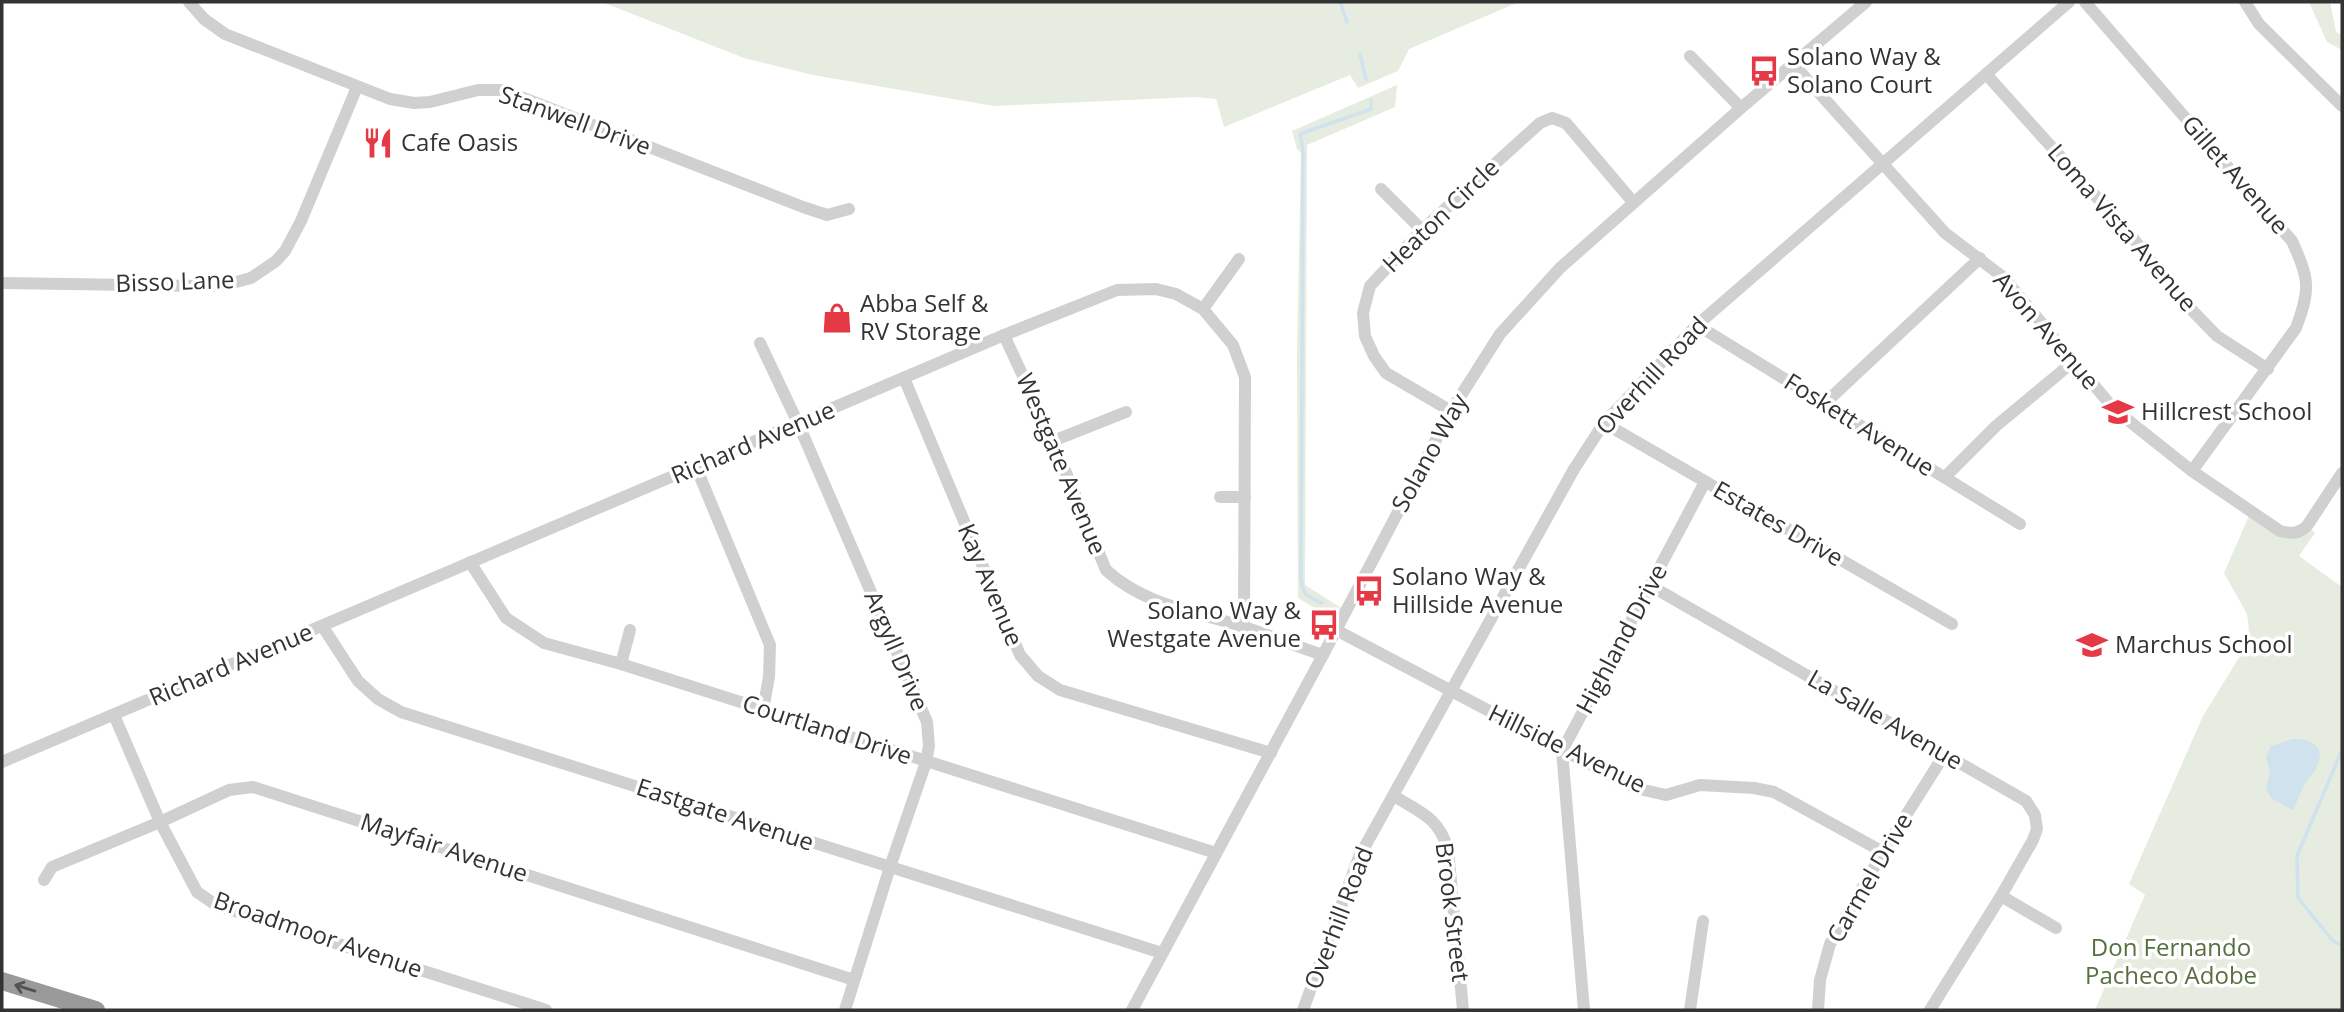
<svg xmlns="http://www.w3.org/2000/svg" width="2344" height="1012" font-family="'Open Sans',sans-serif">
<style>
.green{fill:#e6ecdf}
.water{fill:#cfe2ee}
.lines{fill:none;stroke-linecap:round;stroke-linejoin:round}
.stream{stroke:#cfe2ee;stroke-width:3.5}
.minor{stroke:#d0d0d0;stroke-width:12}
.highway{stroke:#9a9a9a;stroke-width:18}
.oneway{stroke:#525252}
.labels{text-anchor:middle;stroke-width:7;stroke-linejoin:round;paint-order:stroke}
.poi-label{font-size:24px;fill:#333;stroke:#fff;text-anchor:start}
.street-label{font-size:24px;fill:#333;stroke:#fff}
.park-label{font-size:24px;fill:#56703f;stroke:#fff}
</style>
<rect width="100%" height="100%" fill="#fff"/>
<g class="green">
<path d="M602,2H1519L1409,49L1398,71L1358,88L1350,75L1224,127L1216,99L1195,97L994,106L813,75L744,58Z"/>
<path d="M2309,2H2330L2336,32L2342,35V50L2327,42Z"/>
<path d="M1397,85L1395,107L1307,145L1305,585L1346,611L1340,623L1298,598L1297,355L1301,153L1297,149L1292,131Z"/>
<path d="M2251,511L2280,531L2307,526L2315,533L2299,556L2342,587V1010H2095L2145,895L2129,884L2203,716L2240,656L2249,630L2247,614L2224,573Z"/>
</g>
<path class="water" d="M2292,739C2313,738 2328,748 2315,770C2312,775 2308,778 2305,784C2300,792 2298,802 2292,810L2271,798L2266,788L2270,771L2266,757L2271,746Z"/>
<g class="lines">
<g class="stream">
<path d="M1340,2L1347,22"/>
<path d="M1360,54L1366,79"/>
<path d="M1322,603C1304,595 1302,595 1301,575L1303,151L1300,134L1371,109V100"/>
<path d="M2342,750L2297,856L2298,898L2333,941L2342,945"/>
</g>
<g class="minor">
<path d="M189,2L204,19L225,34L390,99L414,103L430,102L478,90H503L803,207L827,215L849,209"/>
<path d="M2085,2L2292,241C2309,279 2311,288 2296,328L2192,471"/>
<path d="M2245,2L2259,24L2342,106"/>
<path d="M1690,56L1741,108"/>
<path d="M1794,65L1945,233L2003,277L2114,409L2192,471L2280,531C2292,534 2298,534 2307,526L2342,473"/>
<path d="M1986,74L2128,232L2184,302L2217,336L2268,369"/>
<path d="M1381,189L1422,230"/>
<path d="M2,283L200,286L225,285L251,278L276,261L285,251L301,221L357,87"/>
<path d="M1203,309L1239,259"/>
<path d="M1697,325L2020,524"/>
<path d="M1004,335L1053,441L1106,570C1144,605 1193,611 1241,626C1269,635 1296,646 1323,655"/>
<path d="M760,343L798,423L927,722L929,746L926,762L890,867L845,1010"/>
<path d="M904,378L1020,655L1038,676L1060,690L1271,753"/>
<path d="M1824,404L1980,258"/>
<path d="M1451,411L1386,373L1374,356L1365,336L1363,313L1370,286L1422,230L1540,123L1552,118L1566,123L1633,202"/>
<path d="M1604,423L1952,624"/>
<path d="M1053,441L1126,412"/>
<path d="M696,467L770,645L769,677L763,710"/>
<path d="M1945,477L1996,426L2073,362"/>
<path d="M1220,497H1245"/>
<path d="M470,562L506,618L544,643L621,664L1216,853"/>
<path d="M1651,586L2026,801L2035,815L2037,829L2033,840L2001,896L1930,1010"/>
<path d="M323,627L358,681L378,699L401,712L1162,953"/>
<path d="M1336,630L1635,788L1666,795L1700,785L1754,788L1774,792L1883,852"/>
<path d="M621,664L630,630"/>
<path d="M114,715L160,822L197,892L216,905L546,1010"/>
<path d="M2,762L1004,335L1117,290L1156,289L1176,294L1203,309L1233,345L1245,377L1244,627"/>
<path d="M1394,796C1421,813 1438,817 1448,849L1463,1010"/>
<path d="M44,880L52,867L160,822L229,790L253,787L854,980"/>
<path d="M2001,896L2056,928"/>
<path d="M1132,1010L1323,655L1451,411L1500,334L1560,268L1741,108L1866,2"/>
<path d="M1303,1010L1359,857L1574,469L1604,423L1697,325L2069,2"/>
<path d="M1584,1010L1562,751L1705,482"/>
<path d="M1690,1010L1703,921"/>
<path d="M1818,1010L1820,980L1830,944L1883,852L1944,755"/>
</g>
<path class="highway" d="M2,981L96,1010"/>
</g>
<defs><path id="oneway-shaft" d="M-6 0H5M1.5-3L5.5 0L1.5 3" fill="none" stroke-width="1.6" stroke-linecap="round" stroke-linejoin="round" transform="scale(1.75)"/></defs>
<use class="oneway" href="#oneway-shaft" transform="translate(25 988) rotate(-163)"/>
<defs>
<g id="bus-bare" transform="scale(2.415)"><path d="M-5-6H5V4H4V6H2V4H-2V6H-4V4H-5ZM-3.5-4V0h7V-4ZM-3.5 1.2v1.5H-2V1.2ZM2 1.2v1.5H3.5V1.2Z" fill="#e63946" stroke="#fff" stroke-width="2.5" paint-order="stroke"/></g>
<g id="restaurant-bare" transform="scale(2.415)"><path d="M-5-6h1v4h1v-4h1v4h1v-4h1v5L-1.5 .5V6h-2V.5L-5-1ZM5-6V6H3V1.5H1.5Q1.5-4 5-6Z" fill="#e63946" stroke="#fff" stroke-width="2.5" paint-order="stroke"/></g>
<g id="shop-bare" transform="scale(2.415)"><path d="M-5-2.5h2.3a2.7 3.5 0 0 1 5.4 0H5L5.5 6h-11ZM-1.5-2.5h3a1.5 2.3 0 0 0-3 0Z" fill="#e63946" stroke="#fff" stroke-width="2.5" paint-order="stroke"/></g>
<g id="school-bare" transform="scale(2.415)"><path d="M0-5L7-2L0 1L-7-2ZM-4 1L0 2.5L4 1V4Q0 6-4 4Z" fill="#e63946" stroke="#fff" stroke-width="2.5" paint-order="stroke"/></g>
</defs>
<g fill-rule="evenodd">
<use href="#bus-bare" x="1764" y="71"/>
<use href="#restaurant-bare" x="378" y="143"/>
<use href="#shop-bare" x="837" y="318"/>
<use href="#school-bare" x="2118" y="412"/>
<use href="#bus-bare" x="1369" y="591"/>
<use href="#bus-bare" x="1324" y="625"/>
<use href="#school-bare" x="2092" y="645"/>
</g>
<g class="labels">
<g class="poi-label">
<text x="1787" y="65">Solano Way &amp;<tspan x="1787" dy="28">Solano Court</tspan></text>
<text x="401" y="151">Cafe Oasis</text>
<text x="860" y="312">Abba Self &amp;<tspan x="860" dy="28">RV Storage</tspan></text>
<text x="2141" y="420">Hillcrest School</text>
<text x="1392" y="585">Solano Way &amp;<tspan x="1392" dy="28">Hillside Avenue</tspan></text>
<text x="1301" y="619" text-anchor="end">Solano Way &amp;<tspan x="1301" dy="28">Westgate Avenue</tspan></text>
<text x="2115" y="653">Marchus School</text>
</g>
<g class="street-label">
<text transform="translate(575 121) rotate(20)" y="8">Stanwell Drive</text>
<text transform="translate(2235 175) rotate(49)" y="8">Gillet Avenue</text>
<text transform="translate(1441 216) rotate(-44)" y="8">Heaton Circle</text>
<text transform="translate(2122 228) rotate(49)" y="8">Loma Vista Avenue</text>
<text transform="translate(175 282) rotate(-2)" y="8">Bisso Lane</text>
<text transform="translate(2046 331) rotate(49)" y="8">Avon Avenue</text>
<text transform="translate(1652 376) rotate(-47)" y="8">Overhill Road</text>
<text transform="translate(1859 425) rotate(32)" y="8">Foskett Avenue</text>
<text transform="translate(753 443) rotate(-23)" y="8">Richard Avenue</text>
<text transform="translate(1430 453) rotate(-61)" y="8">Solano Way</text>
<text transform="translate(1061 464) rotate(67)" y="8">Westgate Avenue</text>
<text transform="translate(1778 524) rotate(30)" y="8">Estates Drive</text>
<text transform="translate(990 585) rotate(67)" y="8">Kay Avenue</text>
<text transform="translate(1622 639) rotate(-62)" y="8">Highland Drive</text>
<text transform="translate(896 651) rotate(67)" y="8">Argyll Drive</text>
<text transform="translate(231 665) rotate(-23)" y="8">Richard Avenue</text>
<text transform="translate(1885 720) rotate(30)" y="8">La Salle Avenue</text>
<text transform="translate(827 730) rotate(18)" y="8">Courtland Drive</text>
<text transform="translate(1567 749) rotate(26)" y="8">Hillside Avenue</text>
<text transform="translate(725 815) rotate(18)" y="8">Eastgate Avenue</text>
<text transform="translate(444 848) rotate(18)" y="8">Mayfair Avenue</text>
<text transform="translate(1870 878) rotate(-60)" y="8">Carmel Drive</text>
<text transform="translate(1452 912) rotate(83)" y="8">Brook Street</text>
<text transform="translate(1339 918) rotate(-69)" y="8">Overhill Road</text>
<text transform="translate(318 935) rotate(19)" y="8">Broadmoor Avenue</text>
</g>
<g class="park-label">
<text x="2171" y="956">Don Fernando<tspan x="2171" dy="28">Pacheco Adobe</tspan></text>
</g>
</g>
<rect width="2344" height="1012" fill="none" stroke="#333333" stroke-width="7"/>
</svg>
